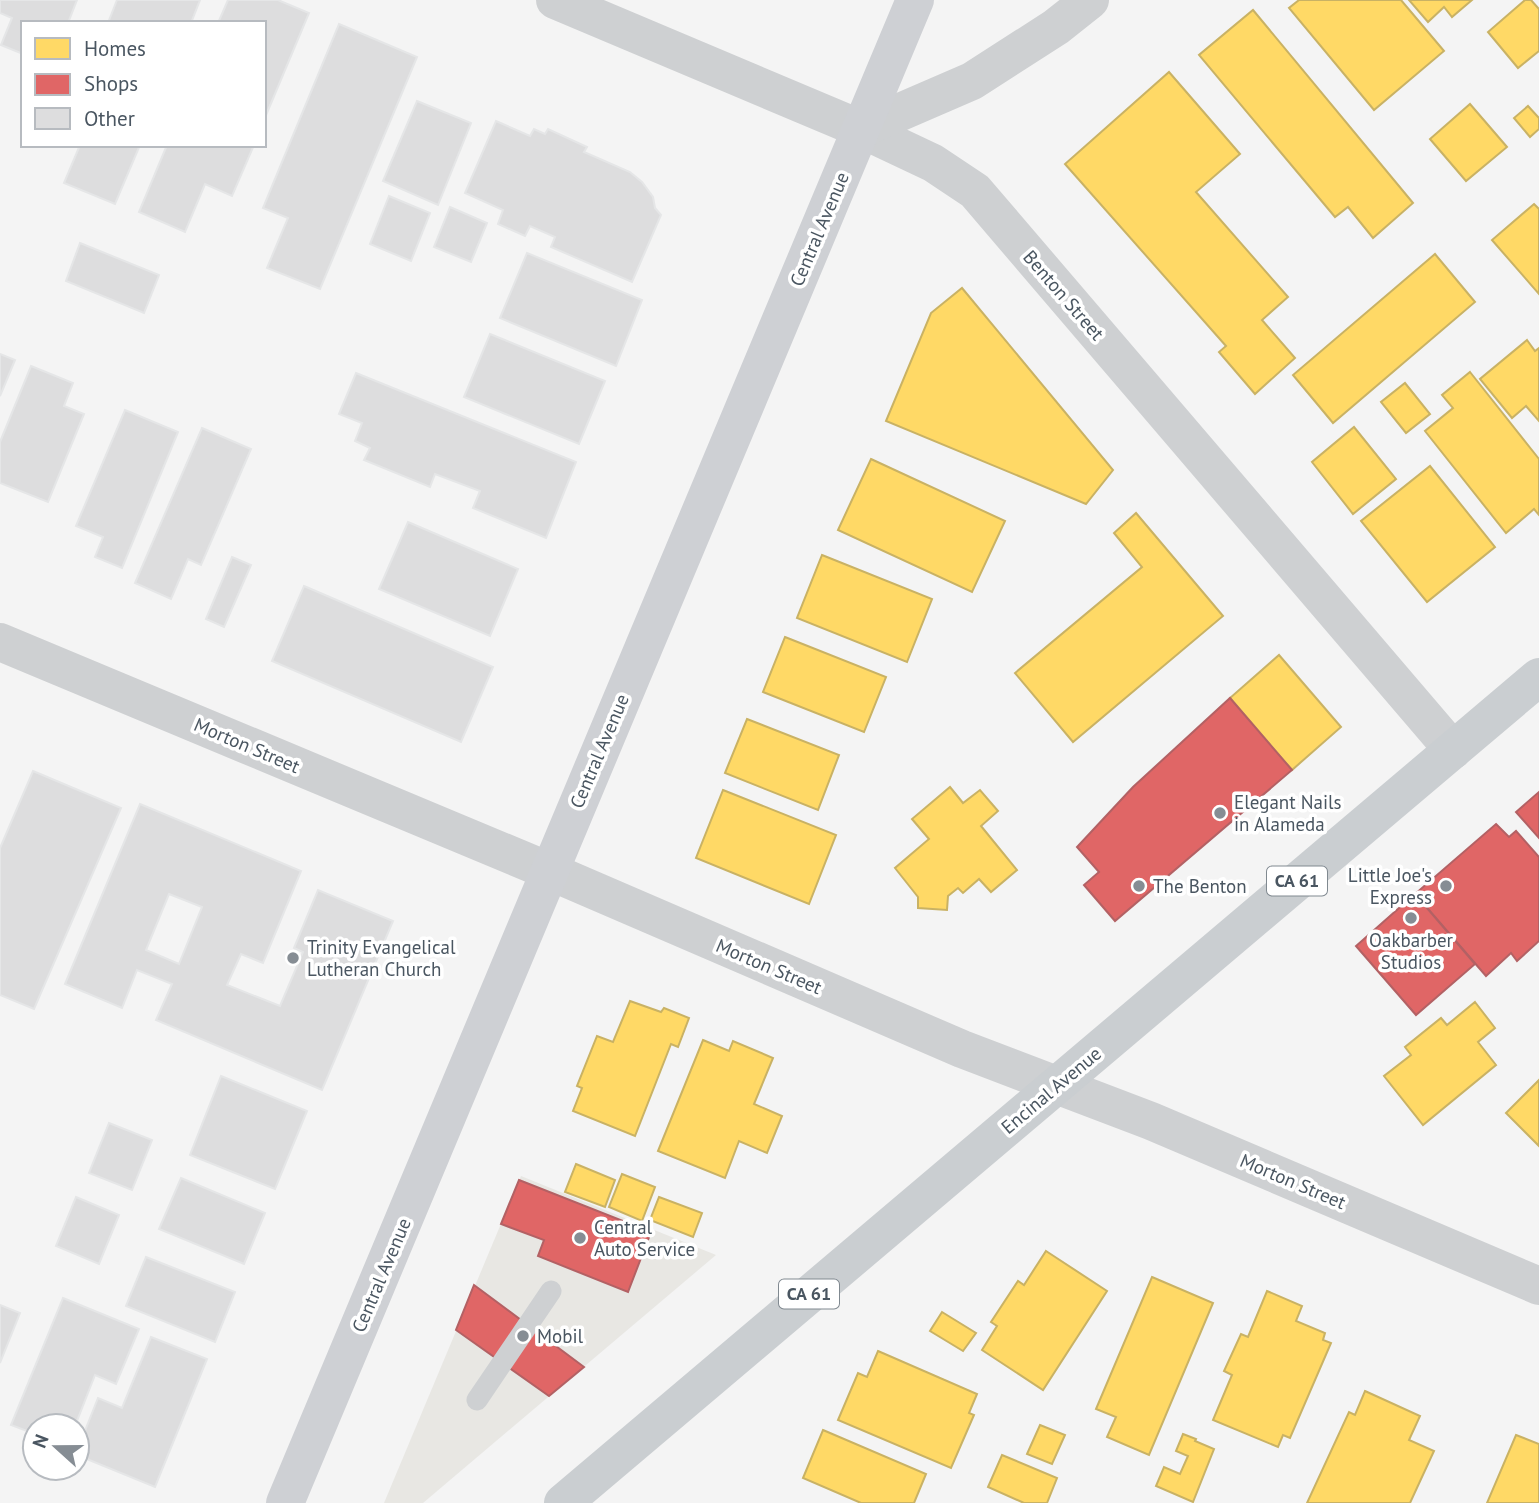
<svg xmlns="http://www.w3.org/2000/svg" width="1539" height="1503" font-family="'PT Sans',sans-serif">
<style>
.commercial{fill:#e8e7e3}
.homes{fill:#ffd966;stroke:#c9b264;stroke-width:2}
.shops{fill:#e06666;stroke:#b36164;stroke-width:2}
.building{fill:#ddddde;stroke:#e5e6e7;stroke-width:2;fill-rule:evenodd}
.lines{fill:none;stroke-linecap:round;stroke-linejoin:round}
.lane{stroke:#ced0d2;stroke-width:21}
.street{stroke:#ced0d2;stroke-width:38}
.secondary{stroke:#ced0d4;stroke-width:38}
.primary{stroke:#caced1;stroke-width:38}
.poi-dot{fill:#868d94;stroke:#fff;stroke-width:2.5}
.labels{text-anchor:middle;stroke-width:7;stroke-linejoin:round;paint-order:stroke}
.shield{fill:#fff;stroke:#808990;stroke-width:2}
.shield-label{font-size:18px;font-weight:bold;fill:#4a5661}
.street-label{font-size:19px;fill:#4a5661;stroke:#fff}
.poi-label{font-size:19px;fill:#4a5661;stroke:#fff;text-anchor:start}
</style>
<rect width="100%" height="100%" fill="#f4f4f4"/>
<path class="commercial" d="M521,1176L716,1255L423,1503H384Z"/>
<g class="homes">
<path d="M1299,0H1401L1444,51L1374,110L1289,8Z"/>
<path d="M1409,0H1472L1452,17L1444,7L1428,22Z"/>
<path d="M1525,0H1531L1539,9V51L1518,68L1488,32Z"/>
<path d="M1253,10L1413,203L1373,238L1348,207L1335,217L1199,55Z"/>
<path d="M1169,72L1240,154L1196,192L1288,297L1262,320L1295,358L1255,394L1219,352L1226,346L1065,164Z"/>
<path d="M1470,104L1507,147L1466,181L1430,139Z"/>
<path d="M1528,106L1539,118V129L1530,137L1514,118Z"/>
<path d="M1534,204L1539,209V294L1492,240Z"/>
<path d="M1435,254L1475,302L1333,423L1293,375Z"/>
<path d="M962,288L1113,470L1086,504L886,421L931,313Z"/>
<path d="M1527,340L1535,351L1539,348V421L1526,406L1512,418L1480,379Z"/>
<path d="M1470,372L1539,459V515L1534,509L1506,533L1425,431L1453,408L1442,395Z"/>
<path d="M1405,383L1430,414L1406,433L1381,402Z"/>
<path d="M1354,427L1396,479L1353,514L1312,462Z"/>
<path d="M871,459L1005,521L972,592L838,530Z"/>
<path d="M1430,466L1495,547L1427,602L1361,521Z"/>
<path d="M1136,513L1223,616L1073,742L1015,673L1142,567L1114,533Z"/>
<path d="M822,555L932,599L907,662L797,618Z"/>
<path d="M785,637L886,677L864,732L763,692Z"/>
<path d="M1279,655L1341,727L1292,770L1230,698Z"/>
<path d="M747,719L839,755L818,810L725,773Z"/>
<path d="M950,787L963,803L980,790L998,811L981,826L1017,870L991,892L979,879L963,893L958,888L948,896L947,910L918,908V897L895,868L929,839L912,819Z"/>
<path d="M723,790L836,835L809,904L696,858Z"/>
<path d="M630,1001L661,1012L664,1008L689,1018L678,1047L671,1044L635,1136L573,1111L582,1088L577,1086L597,1036L613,1042Z"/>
<path d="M1475,1002L1495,1028L1478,1042L1496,1065L1423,1125L1384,1076L1411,1055L1405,1047L1441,1018L1447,1025Z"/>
<path d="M703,1040L729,1051L733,1041L773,1058L754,1104L782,1116L767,1153L739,1141L725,1178L658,1151Z"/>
<path d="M1539,1080V1146L1506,1113Z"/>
<path d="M576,1164L615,1180L605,1207L565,1192Z"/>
<path d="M622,1174L655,1187L642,1221L609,1207Z"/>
<path d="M659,1197L702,1213L693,1237L650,1220Z"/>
<path d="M1046,1251L1107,1291L1043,1390L982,1350L997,1326L991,1322L1018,1281L1024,1285Z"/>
<path d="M1152,1277L1213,1303L1149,1455L1107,1437L1116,1417L1096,1409Z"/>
<path d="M1267,1291L1302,1306L1296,1321L1325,1333L1323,1340L1331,1343L1290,1438L1283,1435L1278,1447L1213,1420L1232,1375L1224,1371L1241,1334L1248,1337Z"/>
<path d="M942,1312L976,1333L963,1351L930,1331Z"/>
<path d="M878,1351L977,1394L969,1413L974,1415L951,1468L838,1420L858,1373L867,1377Z"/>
<path d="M1365,1391L1420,1416L1409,1440L1434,1451L1410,1503H1307L1349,1412L1355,1415Z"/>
<path d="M1040,1425L1065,1435L1052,1464L1027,1454Z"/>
<path d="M823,1430L926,1474L914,1503H861L803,1478Z"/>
<path d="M1183,1434L1196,1439L1195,1441L1214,1449L1193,1502L1156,1486L1164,1467L1180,1474L1188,1456L1176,1451Z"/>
<path d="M1516,1435L1539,1444V1503H1487Z"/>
<path d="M1002,1455L1057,1478L1047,1503H1024L988,1487Z"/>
</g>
<g class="shops">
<path d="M1230,698L1292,770L1115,921L1084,885L1099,872L1077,847L1133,787Z"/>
<path d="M1539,792V838L1516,812Z"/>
<path d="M1496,824L1509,837L1516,831L1539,857V941L1517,961L1511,953L1486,976L1415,894Z"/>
<path d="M1415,894L1475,964L1416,1015L1356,946Z"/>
<path d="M519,1180L651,1232L628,1292L538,1256L544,1240L501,1224Z"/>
<path d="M474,1285L584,1367L549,1396L456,1330Z"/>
</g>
<g class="building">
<path d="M0,0H77L68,23H23V54L1,45L12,18L0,13Z"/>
<path d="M117,0H200L191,23H108Z"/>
<path d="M228,0H278L309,13L264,120V23H218Z"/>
<path d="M339,24L417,57L320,289L267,268L288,218L263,208Z"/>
<path d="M417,101L471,123L438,205L383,181Z"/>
<path d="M496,121L530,136L534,129L545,134L548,129L587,147L584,152L630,172L642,182L653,197L655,208L661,215L632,282L551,247L555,237L530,226L525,236L498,224L503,210L465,193Z"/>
<path d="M80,145H140L115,204L64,183Z"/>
<path d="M167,145H254L232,196L205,184L185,232L139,212Z"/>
<path d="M389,196L430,213L411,261L370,244Z"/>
<path d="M450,207L487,223L471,262L434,247Z"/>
<path d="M80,243L159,275L144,313L66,281Z"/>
<path d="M527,253L642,300L616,366L500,318Z"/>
<path d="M490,334L605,381L579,444L464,397Z"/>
<path d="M0,354L15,360L0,396Z"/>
<path d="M31,366L73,383L64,406L84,414L48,502L0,483V442Z"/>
<path d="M356,373L576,462L546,538L473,508L480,491L435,474L430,487L364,460L370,448L355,441L362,423L339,414Z"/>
<path d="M125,410L178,432L122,568L95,557L103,537L76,526Z"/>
<path d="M202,428L251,449L201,565L188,559L171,599L135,583Z"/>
<path d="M408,522L518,569L490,636L379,589Z"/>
<path d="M232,557L251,565L224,627L206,619Z"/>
<path d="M304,586L493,667L461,742L272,661Z"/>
<path d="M33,771L121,808L34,1009L0,995V848Z"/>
<path d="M140,804L301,871L263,963L241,954L227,985L280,1006L303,952L294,948L318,890L393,921L322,1090L156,1020L172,984L137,970L122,1008L65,984ZM169,894L202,907L179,964L146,950Z"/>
<path d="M221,1076L307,1111L275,1189L190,1155Z"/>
<path d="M109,1123L152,1140L132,1190L89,1173Z"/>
<path d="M181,1178L265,1213L244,1264L159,1229Z"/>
<path d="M76,1197L119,1215L99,1264L56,1246Z"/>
<path d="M146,1257L235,1292L215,1342L126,1306Z"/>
<path d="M63,1298L139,1329L116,1384L95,1375L75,1426H35V1434L11,1425Z"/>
<path d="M0,1305L20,1313L0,1363Z"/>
<path d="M151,1337L207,1359L155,1487L77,1455V1451L98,1398L122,1408Z"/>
</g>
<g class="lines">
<path class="lane" d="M477,1400L551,1291"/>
<g class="street">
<path d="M555,0L861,129L933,163L975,191L1453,750"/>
<path d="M861,129L972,81L1056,27L1090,0"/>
<path d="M0,642L549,871L962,1049L1151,1121L1539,1286"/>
</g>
<path class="secondary" d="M285,1503L915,0"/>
<path class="primary" d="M563,1503L1539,677"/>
</g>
<g class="poi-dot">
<circle cx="1220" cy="813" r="7"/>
<circle cx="1139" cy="886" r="7"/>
<circle cx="1446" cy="886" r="7"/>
<circle cx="1411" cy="918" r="7"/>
<circle cx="293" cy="958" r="7"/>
<circle cx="580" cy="1238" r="7"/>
<circle cx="523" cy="1336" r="7"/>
</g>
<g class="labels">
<g class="shield">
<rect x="1267" y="866.5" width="60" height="29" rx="5"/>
<rect x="779" y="1279.5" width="60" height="29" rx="5"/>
</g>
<g class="shield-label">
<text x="1297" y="887">CA 61</text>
<text x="809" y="1300">CA 61</text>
</g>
<g class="street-label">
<text transform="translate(819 229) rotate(-67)" y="7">Central Avenue</text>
<text transform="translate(1064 295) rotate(49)" y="7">Benton Street</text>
<text transform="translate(247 745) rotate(23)" y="7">Morton Street</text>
<text transform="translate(599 751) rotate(-67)" y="7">Central Avenue</text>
<text transform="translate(769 966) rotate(23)" y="7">Morton Street</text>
<text transform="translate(1051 1090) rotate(-40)" y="7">Encinal Avenue</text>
<text transform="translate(1293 1181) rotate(23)" y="7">Morton Street</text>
<text transform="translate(381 1275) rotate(-67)" y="7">Central Avenue</text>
</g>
<g class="poi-label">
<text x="1234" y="809">Elegant Nails<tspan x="1234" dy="22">in Alameda</tspan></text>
<text x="1432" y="882" text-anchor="end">Little Joe's<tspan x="1432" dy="22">Express</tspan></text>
<text x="1153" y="893">The Benton</text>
<text x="1411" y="947" text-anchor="middle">Oakbarber<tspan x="1411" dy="22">Studios</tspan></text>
<text x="307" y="954">Trinity Evangelical<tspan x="307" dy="22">Lutheran Church</tspan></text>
<text x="594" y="1234">Central<tspan x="594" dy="22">Auto Service</tspan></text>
<text x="537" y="1343">Mobil</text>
</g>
</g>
<rect x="21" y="21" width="245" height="126" fill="#ffffff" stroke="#b7bbc0" stroke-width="2"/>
<rect x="35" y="38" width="35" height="21" fill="#ffd966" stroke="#b7bbc0" stroke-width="2"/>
<text x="84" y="56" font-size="21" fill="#4a5661">Homes</text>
<rect x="35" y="74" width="35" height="21" fill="#e06666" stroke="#b7bbc0" stroke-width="2"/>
<text x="84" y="91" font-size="21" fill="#4a5661">Shops</text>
<rect x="35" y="108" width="35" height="21" fill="#ddddde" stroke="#b7bbc0" stroke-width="2"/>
<text x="84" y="126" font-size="21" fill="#4a5661">Other</text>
<g transform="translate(56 1447) rotate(291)"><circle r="33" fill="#ffffff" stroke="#b7bbc0" stroke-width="2"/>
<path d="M0-5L12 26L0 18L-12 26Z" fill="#868d94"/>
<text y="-10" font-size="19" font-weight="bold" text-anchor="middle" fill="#4a5661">N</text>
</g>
</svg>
